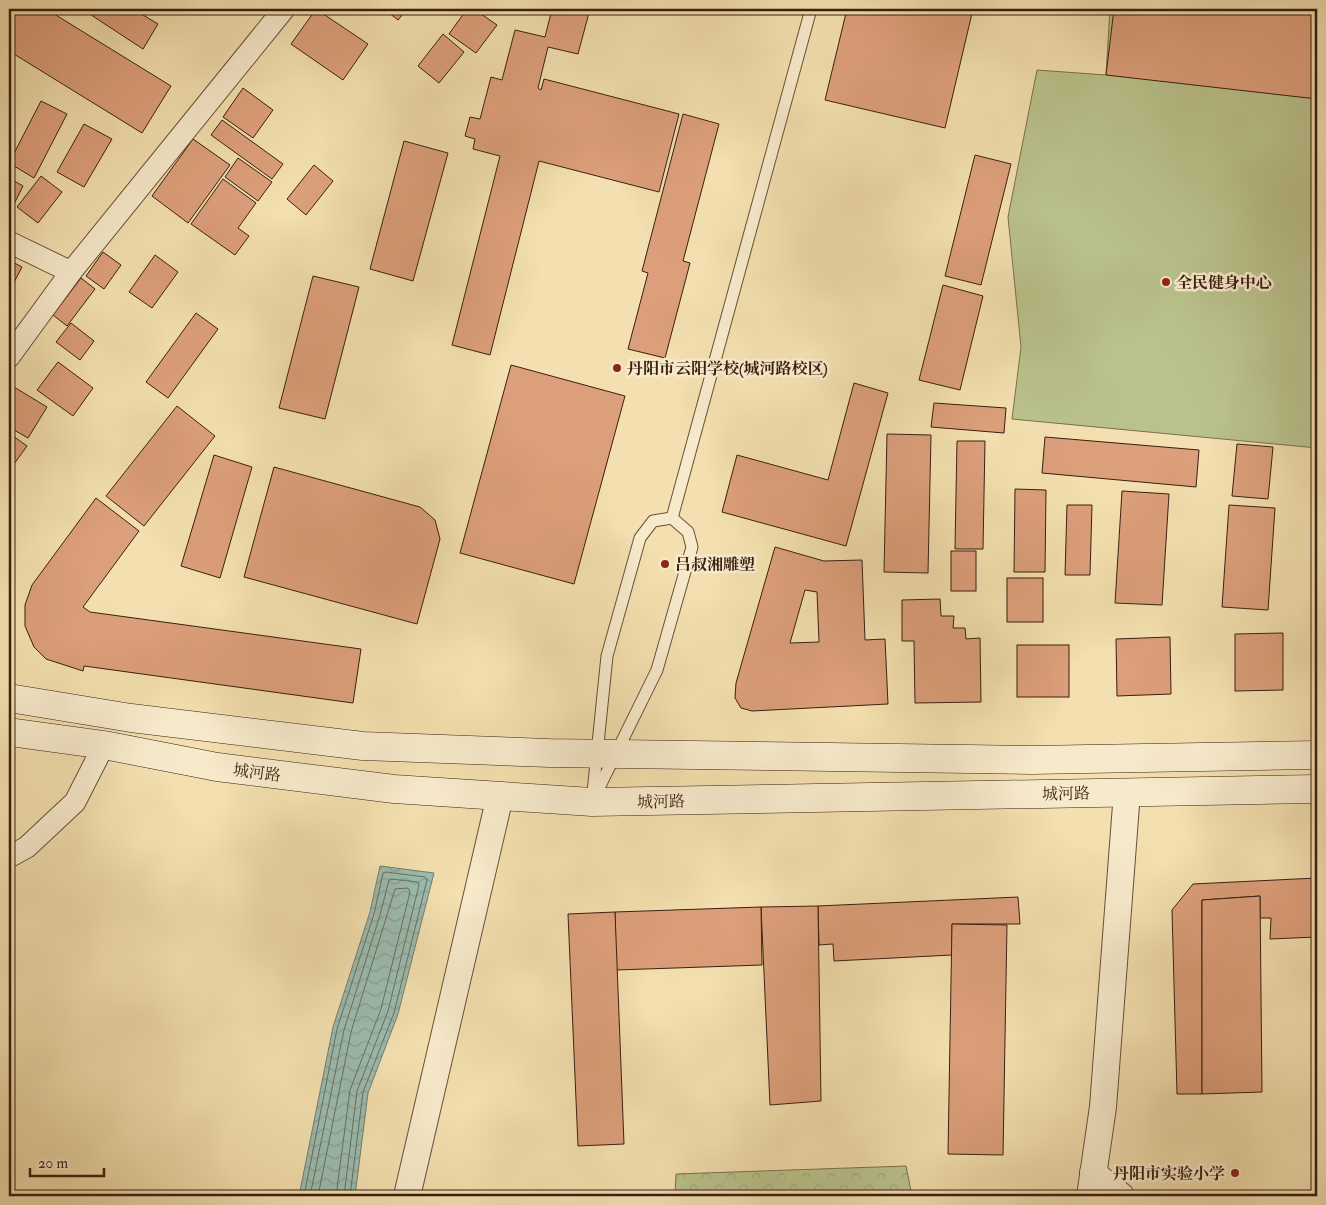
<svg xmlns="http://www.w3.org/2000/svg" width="1326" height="1205" font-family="'IM FELL Double Pica','Noto Serif SC',serif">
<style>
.park{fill:url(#park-crowns);stroke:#7a704e}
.pitch{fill:#bac28c;stroke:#7a704e}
.water{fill:url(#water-waves);stroke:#747d70}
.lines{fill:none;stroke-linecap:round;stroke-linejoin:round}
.shore{stroke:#6a6e60;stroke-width:1}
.building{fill:#dc9f7b;stroke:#391f11;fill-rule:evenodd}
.service-casing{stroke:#684f38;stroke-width:13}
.minor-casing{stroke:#684f38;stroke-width:23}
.tertiary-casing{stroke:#684f38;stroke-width:28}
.secondary-casing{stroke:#391f11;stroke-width:29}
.service{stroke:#f7eacb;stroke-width:11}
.minor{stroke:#f7eacb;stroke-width:21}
.tertiary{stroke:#f7eacb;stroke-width:26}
.secondary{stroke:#f7eacb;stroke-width:28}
.poi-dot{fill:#8f2418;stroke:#f7eacb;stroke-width:2}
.labels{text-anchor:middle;stroke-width:5;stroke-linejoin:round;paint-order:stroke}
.poi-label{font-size:16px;font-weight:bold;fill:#391f11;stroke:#f7eacb;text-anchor:start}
.street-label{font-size:16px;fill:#391f11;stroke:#f7eacb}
</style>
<defs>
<pattern id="park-crowns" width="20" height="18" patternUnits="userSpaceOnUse" patternTransform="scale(1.25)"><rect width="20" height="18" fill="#bac28c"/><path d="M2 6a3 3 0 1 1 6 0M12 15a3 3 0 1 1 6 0" fill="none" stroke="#a1a678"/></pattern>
<pattern id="water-waves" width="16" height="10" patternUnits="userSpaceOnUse" patternTransform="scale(1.25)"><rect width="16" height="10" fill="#9bbcaf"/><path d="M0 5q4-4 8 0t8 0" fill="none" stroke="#86a196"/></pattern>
</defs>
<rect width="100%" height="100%" fill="#f3dfaf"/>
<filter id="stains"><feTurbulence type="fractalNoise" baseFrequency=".004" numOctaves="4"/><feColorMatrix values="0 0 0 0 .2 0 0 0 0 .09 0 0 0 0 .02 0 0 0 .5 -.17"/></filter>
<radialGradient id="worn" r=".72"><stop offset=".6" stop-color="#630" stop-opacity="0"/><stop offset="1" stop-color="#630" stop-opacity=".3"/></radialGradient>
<path class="park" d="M906,1166L912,1196H675L676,1174Z"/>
<path class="pitch" d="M1110,9H1317V448L1012,419L1021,347L1008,217L1037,70L1106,75Z"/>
<path class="water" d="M380,866L434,873L398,1014L368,1093L355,1196H299L333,1027L370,912Z"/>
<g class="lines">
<g class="shore">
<path d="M304,1196L337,1029L374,914L383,873L386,872L425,877L427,880L394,1013L363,1092L350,1196"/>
<path d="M310,1196L344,1030L380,915L389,880L391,879L418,882L419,885L388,1011L357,1091L344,1196"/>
<path d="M318,1196L351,1032L395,889L408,888L410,892L381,1009L350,1090L336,1196"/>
</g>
</g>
<g class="building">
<path d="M9,9H46L171,86L142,133L9,51Z"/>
<path d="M82,9H133L158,24L143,49Z"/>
<path d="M316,9L368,44L343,80L291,44Z"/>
<path d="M384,9H407L398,20Z"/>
<path d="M467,9H474L497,25L476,53L449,34Z"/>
<path d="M552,9H590L578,54L548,47L538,88L541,90L544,79L679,114L659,192L539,161L490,355L452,345L500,156L473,149L475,139L465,136L470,117L480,119L491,77L502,80L515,30L545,37Z"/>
<path d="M847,9H973L945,128L825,100Z"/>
<path d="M1114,9H1317V99L1106,75Z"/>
<path d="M443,34L464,52L439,83L418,66Z"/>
<path d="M243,88L273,110L253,138L223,117Z"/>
<path d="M41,101L67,114L34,178L9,163Z"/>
<path d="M683,114L719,124L683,261L690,263L665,358L628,349L648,273L642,271Z"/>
<path d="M222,120L283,164L272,179L211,135Z"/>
<path d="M84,124L112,139L84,187L57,172Z"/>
<path d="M193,139L230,165L188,223L152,196Z"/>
<path d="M404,141L448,153L413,281L370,269Z"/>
<path d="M975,155L1011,164L981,285L945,276Z"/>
<path d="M238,158L272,182L258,201L225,177Z"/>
<path d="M314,165L333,181L306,215L287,199Z"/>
<path d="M41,176L62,192L38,223L17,207Z"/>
<path d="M9,178L23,186L9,214Z"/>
<path d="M223,179L256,203L238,228L249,236L235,255L191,224Z"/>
<path d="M103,252L121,265L104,289L86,276Z"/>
<path d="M155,255L178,272L152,308L129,292Z"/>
<path d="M9,260L22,267L9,292Z"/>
<path d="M313,276L359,287L325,419L279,408Z"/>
<path d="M81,278L95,289L67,326L53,315Z"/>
<path d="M943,285L983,296L960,390L919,380Z"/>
<path d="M196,313L218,329L168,398L146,382Z"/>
<path d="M71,323L94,341L80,360L56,342Z"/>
<path d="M58,362L93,388L73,416L37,390Z"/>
<path d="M511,365L625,396L574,584L460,553Z"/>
<path d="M854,383L888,393L846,546L722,512L737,455L828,480Z"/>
<path d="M9,384L47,407L28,438L9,427Z"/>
<path d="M934,403L1006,408L1004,433L931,427Z"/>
<path d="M177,406L215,436L144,526L106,496Z"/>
<path d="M9,433L27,446L9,471Z"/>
<path d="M887,434L931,435L928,573L884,572Z"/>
<path d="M1045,437L1199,450L1196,487L1042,473Z"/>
<path d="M957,441H985L983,549H955Z"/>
<path d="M1237,444L1273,447L1268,499L1232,496Z"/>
<path d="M214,455L252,467L220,578L181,566Z"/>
<path d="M274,467L420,507L435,520L440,539L417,624L244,577Z"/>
<path d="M1015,489L1046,490L1045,572H1014Z"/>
<path d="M1122,491L1169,494L1162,605L1115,603Z"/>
<path d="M96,498L139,531L83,607L90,612L361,649L353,703L84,666L83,671L46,659L34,647L25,626V605L32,585Z"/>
<path d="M1067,505H1092L1090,575H1065Z"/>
<path d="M1229,505L1275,508L1268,610L1222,607Z"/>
<path d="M775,547L824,561L862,560L865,640L885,639L888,704L752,711L741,708L735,698L736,683ZM805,590L817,592L819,642L790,643Z"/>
<rect x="951" y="551" width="25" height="40"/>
<rect x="1007" y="578" width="36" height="44"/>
<path d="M940,599L941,616H954L953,628H965L966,639L980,638L981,702L915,703L914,641H902V600Z"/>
<path d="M1283,633V690L1235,691V634Z"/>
<path d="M1170,637L1171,694L1117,696L1116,639Z"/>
<rect x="1017" y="645" width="52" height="52"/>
<path d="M1317,878V937L1270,939L1271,918H1260V896L1202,900V1094H1177L1172,910L1193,884Z"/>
<path d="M1260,896L1262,1092L1202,1094V900Z"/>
<path d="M1018,897L1020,924H952V955L834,961L833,944L819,945L818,906Z"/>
<path d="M818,906L821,1101L770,1105L761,907Z"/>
<path d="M761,907L762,965L616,970L615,912Z"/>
<path d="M615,912L624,1144L578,1146L568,914Z"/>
<path d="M952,924L1007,925L1003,1155L948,1154Z"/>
</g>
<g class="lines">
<g class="service-casing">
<g id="service">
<path d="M672,518L688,532L692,547L657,670L592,802L607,656L640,538L653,521Z"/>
<path d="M672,518L811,9"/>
</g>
</g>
<g class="minor-casing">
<g id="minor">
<path d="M9,242L71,272"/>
<path d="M9,357L71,272L284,9"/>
<path d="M9,857L27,847L75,802L104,745"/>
</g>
</g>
<g class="tertiary-casing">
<g id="tertiary">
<path d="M1093,1173L1121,1196"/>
<path d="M407,1196L500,796"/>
<path d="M1090,1196L1103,1107L1127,792"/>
</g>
</g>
<g class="secondary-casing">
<g id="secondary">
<path d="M9,698L131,718L363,746L549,753L1031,760L1317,755"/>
<path d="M9,732L104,745L217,767L394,789L592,802L1317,789"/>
</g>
</g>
<use href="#service" class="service"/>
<use href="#minor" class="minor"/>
<use href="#tertiary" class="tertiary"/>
<use href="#secondary" class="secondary"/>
</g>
<g class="poi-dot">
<circle cx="1166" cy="282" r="5"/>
<circle cx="617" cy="368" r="5"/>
<circle cx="665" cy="564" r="5"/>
<circle cx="1235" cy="1173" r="5"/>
</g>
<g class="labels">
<g class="poi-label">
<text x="1176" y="288">全民健身中心</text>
<text x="627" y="374">丹阳市云阳学校(城河路校区)</text>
<text x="675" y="570">吕叔湘雕塑</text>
<text x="1225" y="1179" text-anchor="end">丹阳市实验小学</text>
</g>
<g class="street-label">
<text transform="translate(257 772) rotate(7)" y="6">城河路</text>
<text transform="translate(1066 793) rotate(-1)" y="6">城河路</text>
<text transform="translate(661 801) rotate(-1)" y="6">城河路</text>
</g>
</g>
<rect width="1326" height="1205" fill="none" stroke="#f3dfaf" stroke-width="30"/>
<rect x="10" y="10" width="1306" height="1185" fill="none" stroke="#391f11" stroke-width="2.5"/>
<rect x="15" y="15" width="1296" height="1175" fill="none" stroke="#391f11"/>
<path d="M30 1168v8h74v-8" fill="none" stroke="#391f11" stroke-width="2.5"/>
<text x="38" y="1168" font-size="15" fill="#391f11" stroke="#f7eacb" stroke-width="4" paint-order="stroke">20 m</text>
<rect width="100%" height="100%" filter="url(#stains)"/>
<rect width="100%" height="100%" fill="url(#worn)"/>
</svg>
